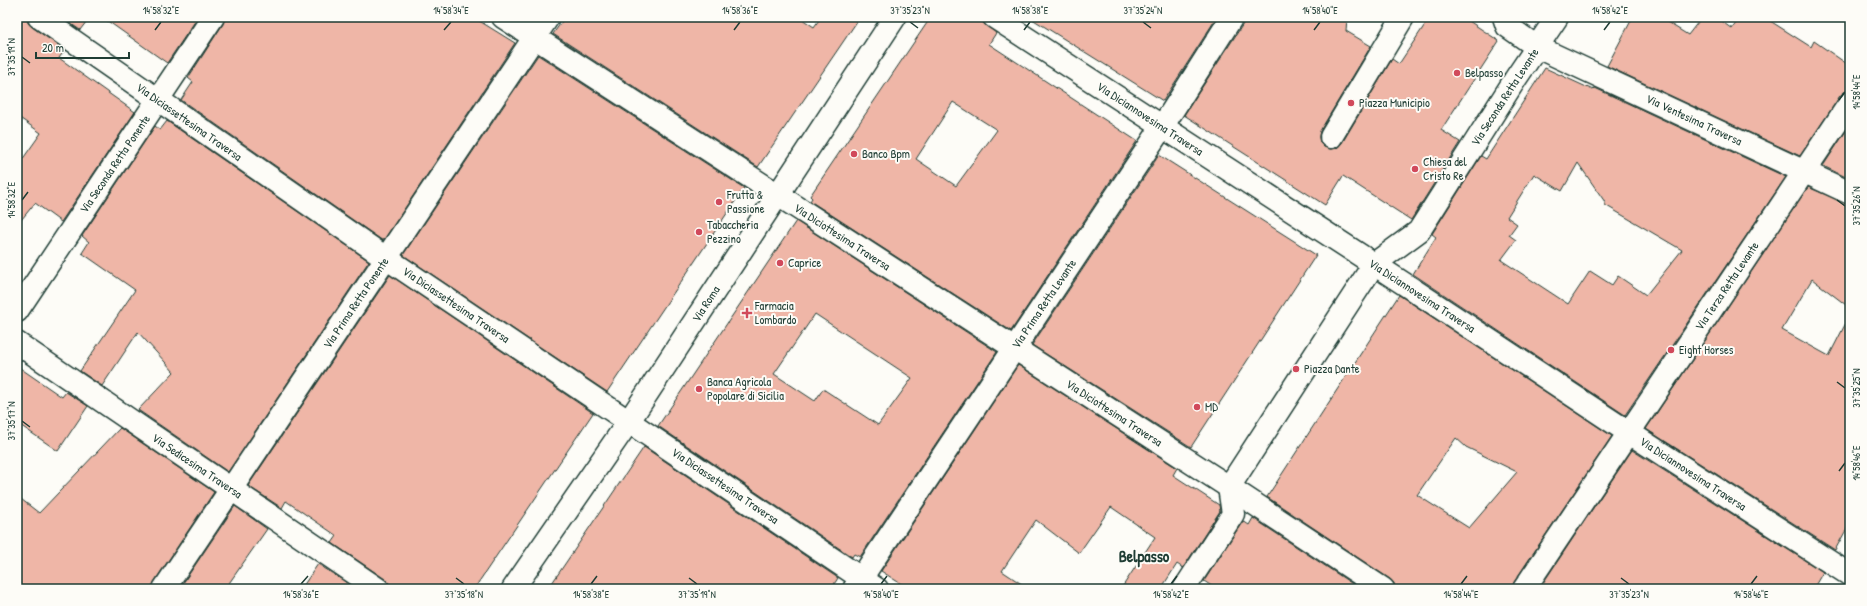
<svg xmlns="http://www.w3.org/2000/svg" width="1867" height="606" font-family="'Patrick Hand',sans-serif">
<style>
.building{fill:#efb6a7;stroke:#1f3d34;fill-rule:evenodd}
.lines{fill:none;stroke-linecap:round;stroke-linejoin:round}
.street-casing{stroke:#1f3d34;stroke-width:25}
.secondary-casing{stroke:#1f3d34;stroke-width:25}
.street{stroke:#fdfcf7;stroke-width:22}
.secondary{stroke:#fdfcf7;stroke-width:22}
.ticks{fill:none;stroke:#1f3d34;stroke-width:1.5}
.poi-dot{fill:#d1495b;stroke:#fdfcf7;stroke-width:1.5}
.labels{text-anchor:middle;stroke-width:4;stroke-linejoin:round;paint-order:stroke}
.poi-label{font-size:12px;fill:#1f3d34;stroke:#fdfcf7;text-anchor:start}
.street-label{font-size:12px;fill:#1f3d34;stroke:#fdfcf7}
.district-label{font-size:16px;font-weight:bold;fill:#1f3d34;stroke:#fdfcf7}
.neatline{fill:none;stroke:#1f3d34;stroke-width:1.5}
.ticks-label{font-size:10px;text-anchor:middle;fill:#1f3d34}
</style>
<rect width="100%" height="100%" fill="#fdfcf7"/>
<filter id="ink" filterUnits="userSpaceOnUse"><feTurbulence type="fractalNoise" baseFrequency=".025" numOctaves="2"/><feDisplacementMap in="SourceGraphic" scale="8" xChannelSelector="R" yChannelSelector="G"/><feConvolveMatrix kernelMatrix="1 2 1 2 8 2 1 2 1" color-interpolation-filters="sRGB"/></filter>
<g filter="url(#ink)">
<g class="building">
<path d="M17,17H27L28,23L32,27L65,50L59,58L135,112L61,222L35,203L17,225V167L41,133L17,116Z"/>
<path d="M61,17H90L80,30Z"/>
<path d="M102,17H198L167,63Z"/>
<path d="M225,17H473L515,43L383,241L181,100L193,82L188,78L223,24Z"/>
<path d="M565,17H799L814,27L821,17H860L758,167L553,34Z"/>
<path d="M931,17H982L983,23L996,33L989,44L1137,141L1011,331L810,201L812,198L810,196ZM953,102L997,130L956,186L916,159Z"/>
<path d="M1029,17H1217L1163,101Z"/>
<path d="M1244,17H1347L1346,31L1371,46L1320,131L1319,137L1320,143L1324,147L1330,149L1337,148L1342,143L1392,59L1399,64L1430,17H1463L1499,41L1441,130L1460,142L1411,220L1343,176L1325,205L1184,115L1243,24Z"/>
<path d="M1633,17H1659L1688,35L1702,17H1716L1732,29L1740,17H1764L1811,47L1814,41L1850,66V91L1844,92L1840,96L1800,156L1607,66Z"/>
<path d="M538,55L744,188L607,392L403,255Z"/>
<path d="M1545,68L1593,90L1595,88L1786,177L1625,415L1413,274L1436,237L1432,234L1481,156L1486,159ZM1578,163L1605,202V205L1682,250L1646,295L1618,276L1612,285L1590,271L1568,304L1501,260L1516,240L1509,235L1517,224L1507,217L1534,174L1562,191Z"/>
<path d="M167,121L369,261L228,472L138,410L174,372L138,332L102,386L80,371L135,290L82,253L89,242L82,236L155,126L160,130Z"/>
<path d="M1850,125V179L1823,166Z"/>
<path d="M1159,155L1316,255L1191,447L1032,345Z"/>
<path d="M1808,187L1850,205V308L1812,279L1782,330L1829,356L1850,315V523L1835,550L1646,429Z"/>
<path d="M796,221L997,352L860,557L854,554L852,557L658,426ZM815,314L912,378L878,425L823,389L815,401L774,374Z"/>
<path d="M390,275L593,413L474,589H390L389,583L385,579L332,543L337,536L286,501L282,508L248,486Z"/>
<path d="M1399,295L1612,436L1514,582L1512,589H1395L1394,583L1390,579L1267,497ZM1456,438L1466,447L1517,472L1469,528L1417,495Z"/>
<path d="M1018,365L1177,468L1173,475L1219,505L1220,511L1183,568L1177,564L1161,589H1121L1155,537L1111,507L1079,553L1036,520L1002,571L1029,589H909L881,571Z"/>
<path d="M17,366L62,397L66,392L88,406L58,451L17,423Z"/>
<path d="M120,428L214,492L154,582L152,589H17V496L39,513Z"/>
<path d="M644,447L838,578L831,589H548Z"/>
<path d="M1632,450L1823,572L1813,589H1539Z"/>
<path d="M235,506L267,529L225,589H179Z"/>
<path d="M1253,518L1360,589H1216L1204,581L1243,521L1249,525Z"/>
<path d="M318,564L356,589H301Z"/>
</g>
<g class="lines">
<g class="street-casing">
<g id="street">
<path d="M39,17L386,258L877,589"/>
<path d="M503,17L1229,487L1383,589"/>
<path d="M994,17L1406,285L1628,432L1850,575"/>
<path d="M1504,17L1507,26L1537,47L1850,193"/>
<path d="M1331,137L1403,17"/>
<path d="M17,311L213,17"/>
<path d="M17,343L378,589"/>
<path d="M164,589L548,17"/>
<path d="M854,589L1162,127L1232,17"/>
<path d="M1184,589L1233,514L1229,487L1374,264L1419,231L1516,78L1557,17"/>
<path d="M1524,589L1850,103"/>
</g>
</g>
<g class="secondary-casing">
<path id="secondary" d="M513,589L629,421L895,17"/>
</g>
<use href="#street" class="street"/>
<use href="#secondary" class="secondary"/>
</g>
</g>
<path class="ticks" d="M910,22L918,28M1143,22L1151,28M155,30L161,22M444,30L451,22M734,30L740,22M1024,30L1030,22M1314,30L1320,22M1604,30L1610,22M22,57L30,63M1839,100L1845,92M22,200L28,192M1837,200L1845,206M1837,382L1845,388M22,421L30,427M1839,471L1845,463M456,578L464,584M689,578L697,584M1621,578L1629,584M301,584L308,576M591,584L597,576M881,584L887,576M1171,584L1177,576M1461,584L1467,576M1751,584L1757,576"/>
<g class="poi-dot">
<circle cx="1457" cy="73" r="4"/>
<circle cx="1351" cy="103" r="4"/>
<circle cx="854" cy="154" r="4"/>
<circle cx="1415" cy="169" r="4"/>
<circle cx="719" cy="202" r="4"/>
<circle cx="699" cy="232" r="4"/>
<circle cx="780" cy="263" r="4"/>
<path d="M745 307h4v4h4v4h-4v4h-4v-4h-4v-4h4z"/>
<circle cx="1671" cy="350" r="4"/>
<circle cx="1296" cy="369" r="4"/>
<circle cx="699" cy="389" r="4"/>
<circle cx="1197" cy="407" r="4"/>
</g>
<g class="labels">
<g class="poi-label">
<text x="1465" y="77">Belpasso</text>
<text x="1359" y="107">Piazza Municipio</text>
<text x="862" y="158">Banco Bpm</text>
<text x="1423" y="166">Chiesa del<tspan x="1423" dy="14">Cristo Re</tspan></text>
<text x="727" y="199">Frutta &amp;<tspan x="727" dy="14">Passione</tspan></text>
<text x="707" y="229">Tabaccheria<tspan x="707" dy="14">Pezzino</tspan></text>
<text x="788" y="267">Caprice</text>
<text x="755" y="310">Farmacia<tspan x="755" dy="14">Lombardo</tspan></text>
<text x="1679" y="354">Eight Horses</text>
<text x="1304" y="373">Piazza Dante</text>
<text x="707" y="386">Banca Agricola<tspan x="707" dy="14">Popolare di Sicilia</tspan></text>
<text x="1205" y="411">MD</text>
</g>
<g class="street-label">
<text transform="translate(1505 97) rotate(-57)" y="4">Via Seconda Retta Levante</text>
<text transform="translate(1150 119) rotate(33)" y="4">Via Diciannovesima Traversa</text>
<text transform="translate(1694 120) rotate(25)" y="4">Via Ventesima Traversa</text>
<text transform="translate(189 122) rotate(35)" y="4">Via Diciassettesima Traversa</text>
<text transform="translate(115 164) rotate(-56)" y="4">Via Seconda Retta Ponente</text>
<text transform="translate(842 237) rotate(33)" y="4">Via Diciottesima Traversa</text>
<text transform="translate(1727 286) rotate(-56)" y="4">Via Terza Retta Levante</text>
<text transform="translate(1422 296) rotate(33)" y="4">Via Diciannovesima Traversa</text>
<text transform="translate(356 303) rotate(-56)" y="4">Via Prima Retta Ponente</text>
<text transform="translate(706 304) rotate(-57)" y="4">Via Roma</text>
<text transform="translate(1044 304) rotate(-56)" y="4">Via Prima Retta Levante</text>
<text transform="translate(456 305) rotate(34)" y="4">Via Diciassettesima Traversa</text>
<text transform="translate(1114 413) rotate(33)" y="4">Via Diciottesima Traversa</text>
<text transform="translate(197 466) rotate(34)" y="4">Via Sedicesima Traversa</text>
<text transform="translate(1693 474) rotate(33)" y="4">Via Diciannovesima Traversa</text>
<text transform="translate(725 486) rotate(34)" y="4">Via Diciassettesima Traversa</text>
</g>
<g class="district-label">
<text x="1144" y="562">Belpasso</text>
</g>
</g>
<rect width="1867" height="606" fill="none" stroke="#fdfcf7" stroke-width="44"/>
<path d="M36 52v6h93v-6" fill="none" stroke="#1f3d34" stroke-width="2"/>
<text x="42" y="52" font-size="12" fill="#1f3d34" stroke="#fdfcf7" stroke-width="3" paint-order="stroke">20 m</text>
<rect x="22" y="22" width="1823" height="562" class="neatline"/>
<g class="ticks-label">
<text x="161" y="14">14°58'32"E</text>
<text x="451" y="14">14°58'34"E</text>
<text x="740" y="14">14°58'36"E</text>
<text x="910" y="14">37°35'23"N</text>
<text x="1030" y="14">14°58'38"E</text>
<text x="1143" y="14">37°35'24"N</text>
<text x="1320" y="14">14°58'40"E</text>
<text x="1610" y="14">14°58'42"E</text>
<text transform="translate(11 57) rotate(-90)" y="4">37°35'19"N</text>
<text transform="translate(1856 92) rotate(-90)" y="4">14°58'44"E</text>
<text transform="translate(11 200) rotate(-90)" y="4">14°58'32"E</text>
<text transform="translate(1856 206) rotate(-90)" y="4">37°35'26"N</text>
<text transform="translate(1856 388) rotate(-90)" y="4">37°35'25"N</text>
<text transform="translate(11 421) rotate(-90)" y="4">37°35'17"N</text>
<text transform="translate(1856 463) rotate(-90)" y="4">14°58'46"E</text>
<text x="301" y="598">14°58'36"E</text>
<text x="464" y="598">37°35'18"N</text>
<text x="591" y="598">14°58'38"E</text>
<text x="697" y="598">37°35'19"N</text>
<text x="881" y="598">14°58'40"E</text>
<text x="1171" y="598">14°58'42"E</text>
<text x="1461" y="598">14°58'44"E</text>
<text x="1629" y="598">37°35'23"N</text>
<text x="1751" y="598">14°58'46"E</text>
</g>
</svg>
